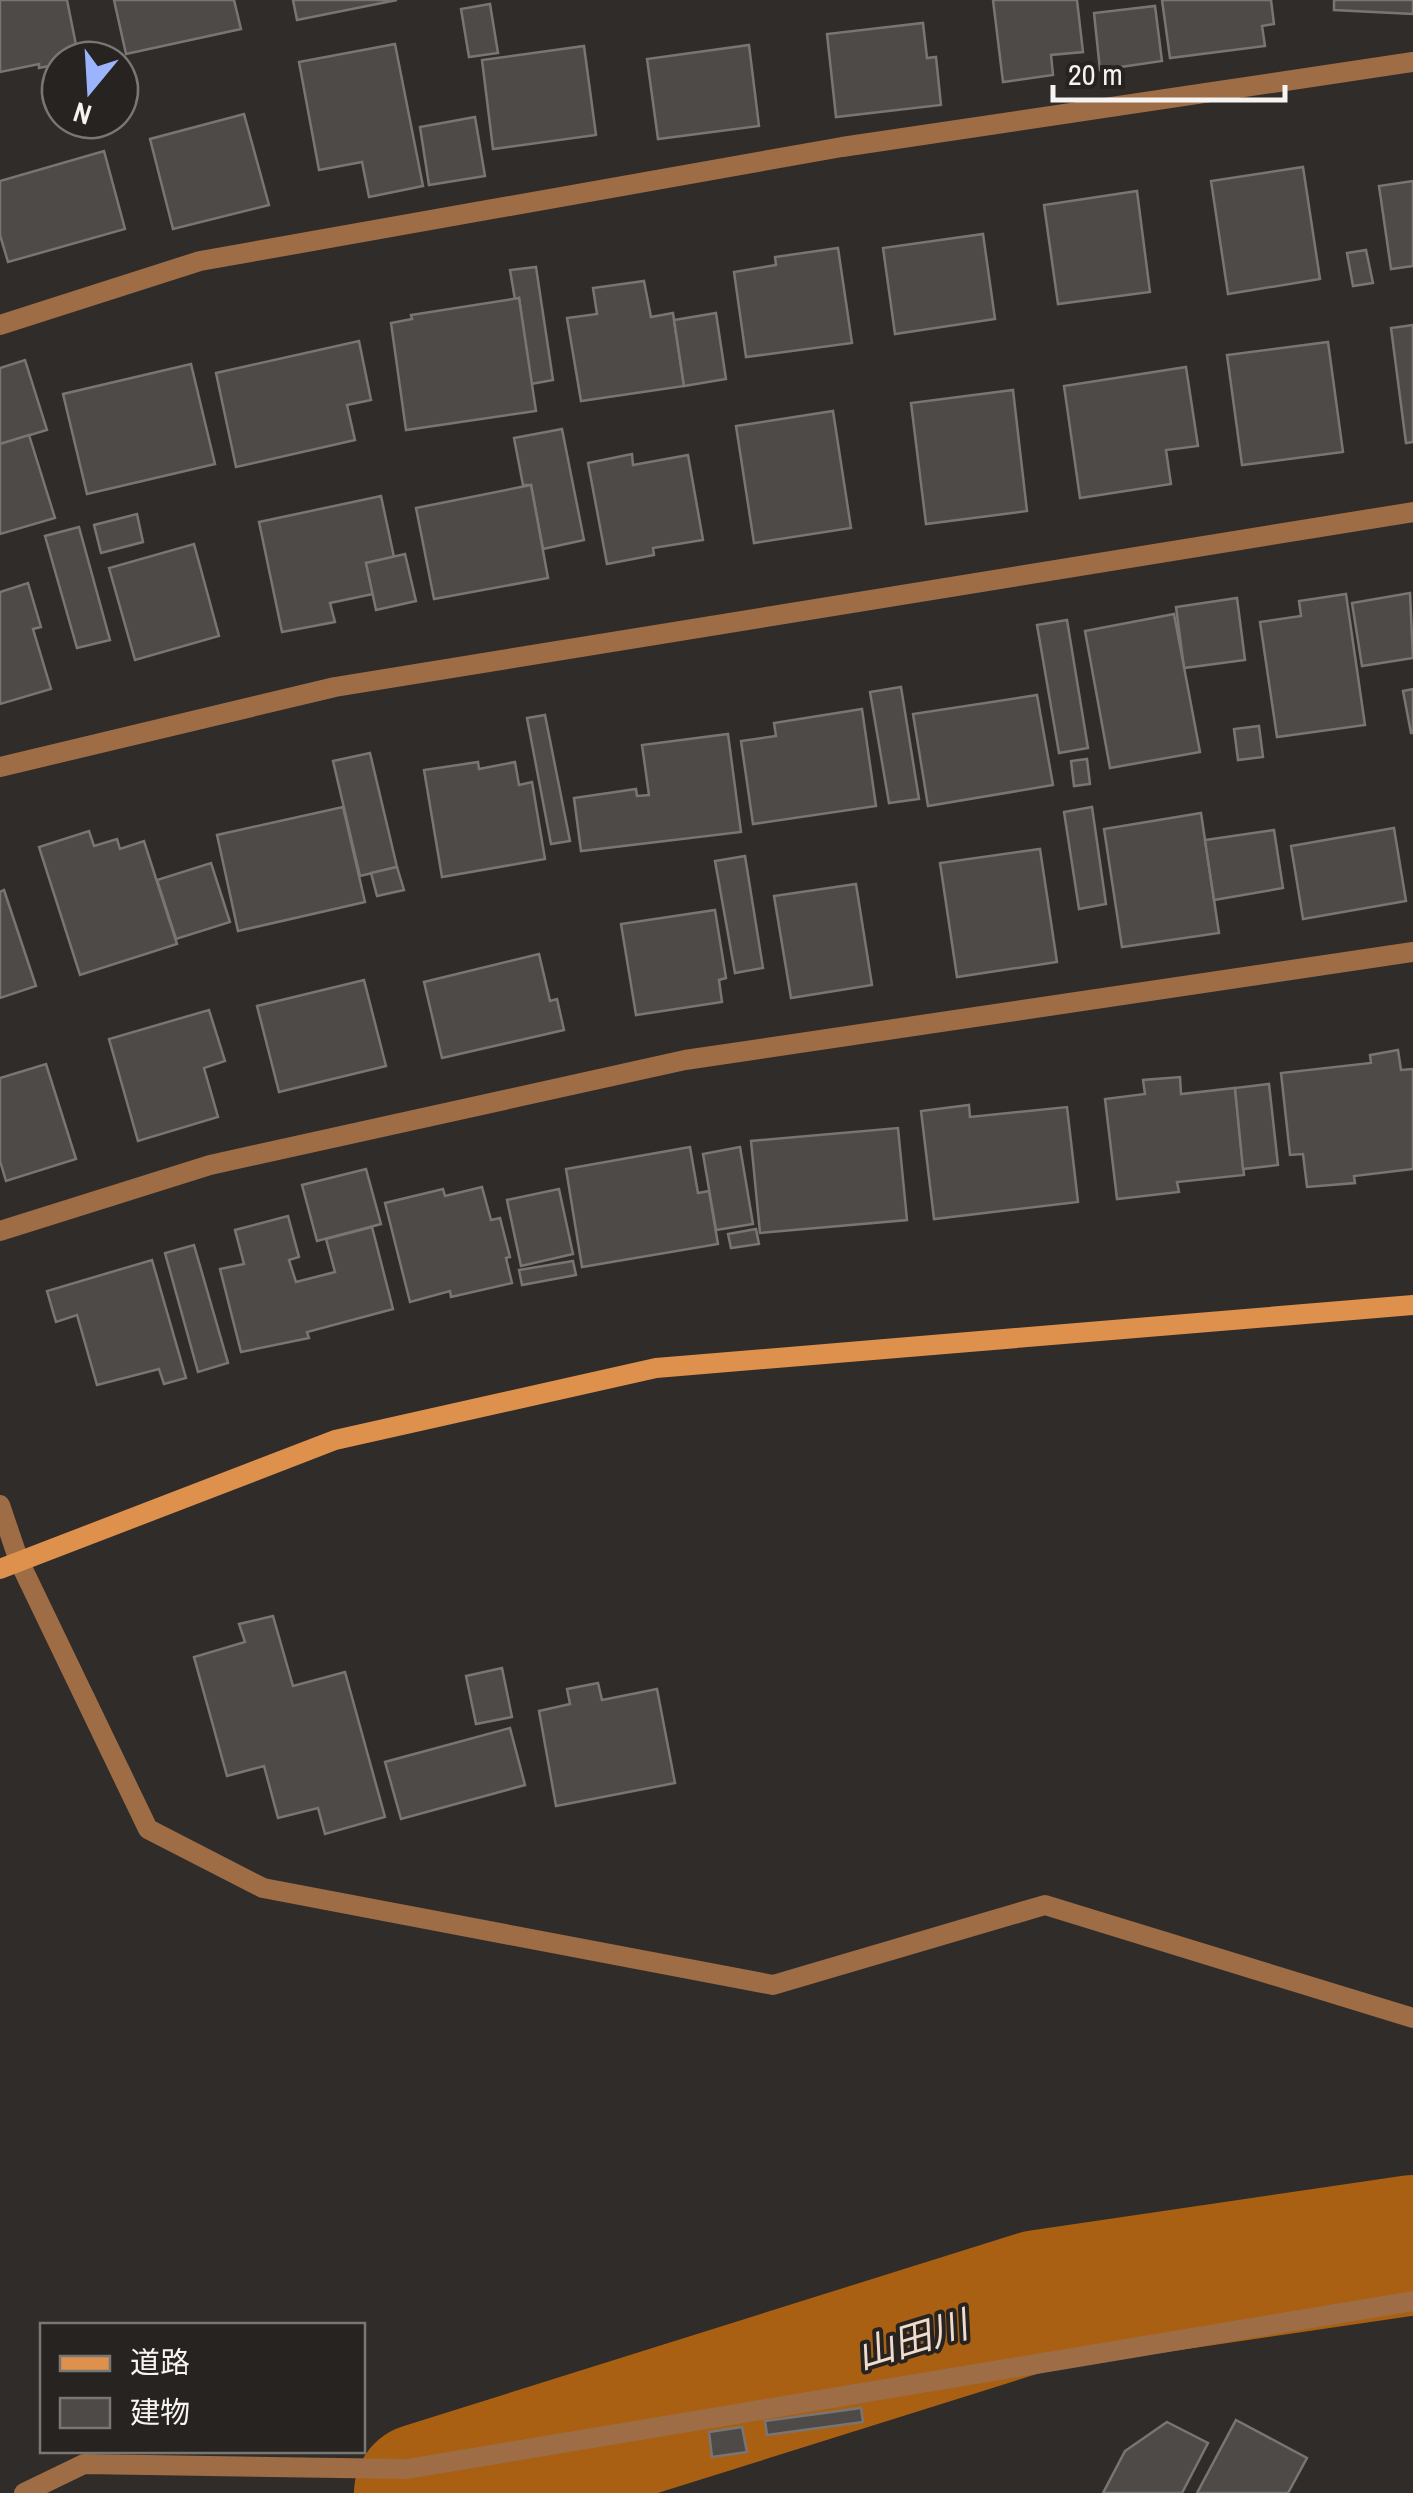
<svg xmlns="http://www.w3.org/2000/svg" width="1413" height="2493" font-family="'Archivo Narrow','Noto Sans JP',sans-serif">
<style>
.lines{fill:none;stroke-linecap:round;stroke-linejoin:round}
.river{stroke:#a96012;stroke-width:140}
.building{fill:#4e4a47;stroke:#797573;stroke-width:2.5}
.street{stroke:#9e6d45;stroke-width:20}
.secondary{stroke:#de904d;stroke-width:20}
.labels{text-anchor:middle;stroke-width:8;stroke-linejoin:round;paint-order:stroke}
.water-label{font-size:38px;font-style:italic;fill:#f0dbcc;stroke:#262320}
</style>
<rect width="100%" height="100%" fill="#302c2a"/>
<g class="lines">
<path class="river" d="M424,2493L1039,2300L1413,2245"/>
</g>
<g class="building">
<path d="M0,0H67L79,60H60V64L39,68V64L0,72Z"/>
<path d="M114,0H234L241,29L126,54Z"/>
<path d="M293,0H397L297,20Z"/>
<path d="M993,0H1077L1083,52L1051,55L1053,75L1003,82Z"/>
<path d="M1162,0H1271L1274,24L1262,26L1265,46L1170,58Z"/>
<path d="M1334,0H1413V14L1334,10Z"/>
<path d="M490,4L498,53L469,57L461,9Z"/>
<path d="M1155,6L1162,61L1100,70L1094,13Z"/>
<path d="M923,23L927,58L936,57L941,105L836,117L827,34Z"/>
<path d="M395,44L423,186L369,197L362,162L319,170L299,62Z"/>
<path d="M749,45L759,126L658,139L647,59Z"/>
<path d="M584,46L596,135L493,149L482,60Z"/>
<path d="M244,114L269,205L173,229L150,139Z"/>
<path d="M475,117L485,176L429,185L420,127Z"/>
<path d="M104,151L125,229L8,262L0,235V181Z"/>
<path d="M1303,167L1320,279L1228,294L1211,181Z"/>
<path d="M1413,181V266L1391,269L1379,186Z"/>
<path d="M1137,191L1150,292L1058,304L1044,205Z"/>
<path d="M983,234L995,319L895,334L883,248Z"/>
<path d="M838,248L852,343L746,357L734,272L776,265L775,257Z"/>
<path d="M1366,250L1373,283L1353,286L1347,253Z"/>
<path d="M536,267L553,380L531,384L519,298L515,300L510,270Z"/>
<path d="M644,281L651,317L673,313L684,386L581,401L567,318L597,314L593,288Z"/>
<path d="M519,298L536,411L406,430L391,323L412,319L411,315Z"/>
<path d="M716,313L726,379L684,386L674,320Z"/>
<path d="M1413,325V442L1406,443L1391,328Z"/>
<path d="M359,341L371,400L347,405L355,440L236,467L216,373Z"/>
<path d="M1328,342L1343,452L1242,465L1227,355Z"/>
<path d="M25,360L47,430L0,444V368Z"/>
<path d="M191,364L215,464L87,494L63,394Z"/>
<path d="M1186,367L1198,446L1166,450L1171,484L1080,498L1064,386Z"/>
<path d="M1013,390L1027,511L926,524L911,403Z"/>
<path d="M833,411L851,528L754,543L736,426Z"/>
<path d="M562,429L584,540L543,549L531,485H523L514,438Z"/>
<path d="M29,435L55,518L0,534V444Z"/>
<path d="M632,454L633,465L688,455L703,540L653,548L654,555L607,564L588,463Z"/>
<path d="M531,485L548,578L434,599L416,508Z"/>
<path d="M381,496L394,557L366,563L373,594L330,603L335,622L282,632L259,522Z"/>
<path d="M137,514L143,542L101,553L94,525Z"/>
<path d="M79,527L110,640L77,648L45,536Z"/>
<path d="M194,544L219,636L135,660L109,568Z"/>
<path d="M405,554L416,601L376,610L366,563Z"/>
<path d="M28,583L41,627L33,629L51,689L0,704V592Z"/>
<path d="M1410,593L1413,658L1362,666L1352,603Z"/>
<path d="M1346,594L1365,725L1277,737L1260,622L1301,616L1299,601Z"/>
<path d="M1237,598L1245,660L1184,668L1176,607Z"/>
<path d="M1174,614L1200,752L1110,768L1085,631Z"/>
<path d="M1067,620L1088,748L1059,753L1037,625Z"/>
<path d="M901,687L919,799L889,803L870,692Z"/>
<path d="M1413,689V733H1411L1403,691Z"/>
<path d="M1037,695L1053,785L928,806L913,714Z"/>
<path d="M862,709L876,806L753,824L741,741L776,736L774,723Z"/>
<path d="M545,715L570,841L551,844L527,718Z"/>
<path d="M1259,726L1263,757L1238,760L1234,729Z"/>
<path d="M728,734L741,832L581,851L574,798L636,789L637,796L649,795L642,745Z"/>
<path d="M370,753L397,867L360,876L333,761Z"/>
<path d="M1087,759L1090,784L1074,786L1071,761Z"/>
<path d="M478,762L479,769L515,762L519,785L532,782L545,859L442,877L424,770Z"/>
<path d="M343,807L365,902L238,931L217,835Z"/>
<path d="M1092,807L1106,904L1079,909L1064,812Z"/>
<path d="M1201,813L1219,933L1122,947L1104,829Z"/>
<path d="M1394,828L1406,901L1303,919L1291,846Z"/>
<path d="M1274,830L1283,888L1214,900L1205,840Z"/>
<path d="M89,831L94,846L117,839L120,849L144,841L177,944L80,975L39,847Z"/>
<path d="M1040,849L1057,962L957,977L940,863Z"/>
<path d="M745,856L763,968L735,973L715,861Z"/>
<path d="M211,863L230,922L176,939L157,880Z"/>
<path d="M397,867L404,890L377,896L371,873Z"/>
<path d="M856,884L872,985L791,998L774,896Z"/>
<path d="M4,890L36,986L0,998V892Z"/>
<path d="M715,910L726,978L719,980L722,1002L636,1015L621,924Z"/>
<path d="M539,954L550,1001L557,999L564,1030L442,1058L424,982Z"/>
<path d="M364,980L386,1066L279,1092L257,1006Z"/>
<path d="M209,1010L225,1061L204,1068L218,1117L138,1141L109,1039Z"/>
<path d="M1398,1050L1401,1070L1413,1069V1169L1354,1176L1355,1183L1307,1187L1303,1154L1290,1155L1281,1073L1371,1063L1370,1055Z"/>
<path d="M46,1064L76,1159L6,1181L0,1161V1078Z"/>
<path d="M1180,1077L1181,1094L1235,1088L1244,1175L1177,1182L1179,1192L1117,1199L1105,1099L1145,1094L1143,1080Z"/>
<path d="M1269,1084L1278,1165L1243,1169L1235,1088Z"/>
<path d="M969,1105L970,1117L1067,1107L1078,1202L934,1219L921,1111Z"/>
<path d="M898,1128L907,1220L760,1233L751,1141Z"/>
<path d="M690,1147L698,1193L709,1191L718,1244L582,1267L566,1169Z"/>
<path d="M740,1147L753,1224L716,1230L703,1154Z"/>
<path d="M366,1169L381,1224L317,1241L302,1185Z"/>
<path d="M482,1187L491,1220L500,1218L510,1257L506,1258L512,1283L451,1297L450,1291L410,1302L385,1203L443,1189L445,1196Z"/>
<path d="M559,1189L573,1254L521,1266L507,1200Z"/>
<path d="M288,1216L299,1257L289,1260L296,1282L335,1272L326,1239L372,1227L393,1309L307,1332L309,1338L241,1352L220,1269L244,1264L235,1230Z"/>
<path d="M756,1229L759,1244L731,1248L728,1234Z"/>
<path d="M194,1245L228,1363L198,1372L165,1253Z"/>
<path d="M152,1260L186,1378L164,1384L159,1369L97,1385L77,1315L56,1322L47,1291Z"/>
<path d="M573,1261L576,1275L522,1285L519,1270Z"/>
<path d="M273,1616L293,1686L345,1672L385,1817L325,1834L318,1808L278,1818L264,1766L227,1776L194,1657L245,1642L239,1624Z"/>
<path d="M502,1668L512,1717L476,1724L466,1676Z"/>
<path d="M598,1683L602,1700L657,1689L675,1783L556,1806L539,1711L570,1704L567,1689Z"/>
<path d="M510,1728L525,1785L401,1819L385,1762Z"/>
<path d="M861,2408L863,2422L767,2435L765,2421Z"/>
<path d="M1236,2420L1307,2458L1288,2493H1197Z"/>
<path d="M1167,2422L1208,2443L1182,2493H1103L1125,2451Z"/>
<path d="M742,2427L747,2452L712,2457L709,2432Z"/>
</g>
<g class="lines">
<g class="street">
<path d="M0,325L200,261L842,147L1413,62"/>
<path d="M0,767L335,687L1413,512"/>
<path d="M0,1231L210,1165L685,1060L1413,952"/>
<path d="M0,1505L19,1561L148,1829L263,1888L773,1985L1045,1905L1413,2018"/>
<path d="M24,2493L84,2464L407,2469L1413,2301"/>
</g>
<path class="secondary" d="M0,1569L335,1440L656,1368L1413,1305"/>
</g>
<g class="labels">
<g class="water-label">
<text transform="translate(912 2340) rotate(-17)" y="13">山田川</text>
</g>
</g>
<rect x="40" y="2323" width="325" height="130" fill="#262320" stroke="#797774" stroke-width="2.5"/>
<rect x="60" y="2356" width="50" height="15" fill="#de904d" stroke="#797774" stroke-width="2.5"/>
<text x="130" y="2373" font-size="30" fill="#f6f4f2">道路</text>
<rect x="60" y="2398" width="50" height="30" fill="#4e4a47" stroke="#797774" stroke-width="2.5"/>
<text x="130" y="2423" font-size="30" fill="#f6f4f2">建物</text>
<g transform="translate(90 90) rotate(198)"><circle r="48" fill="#262320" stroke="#797774" stroke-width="2.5"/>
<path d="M0-8L18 38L0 25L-18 38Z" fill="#9cb4fd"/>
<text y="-15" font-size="28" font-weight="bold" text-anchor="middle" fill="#f6f4f2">N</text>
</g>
<path d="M1053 85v15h232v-15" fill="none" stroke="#f6f4f2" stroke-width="5"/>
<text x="1068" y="85" font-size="30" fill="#f6f4f2" stroke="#262320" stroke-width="8" paint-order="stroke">20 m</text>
</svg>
